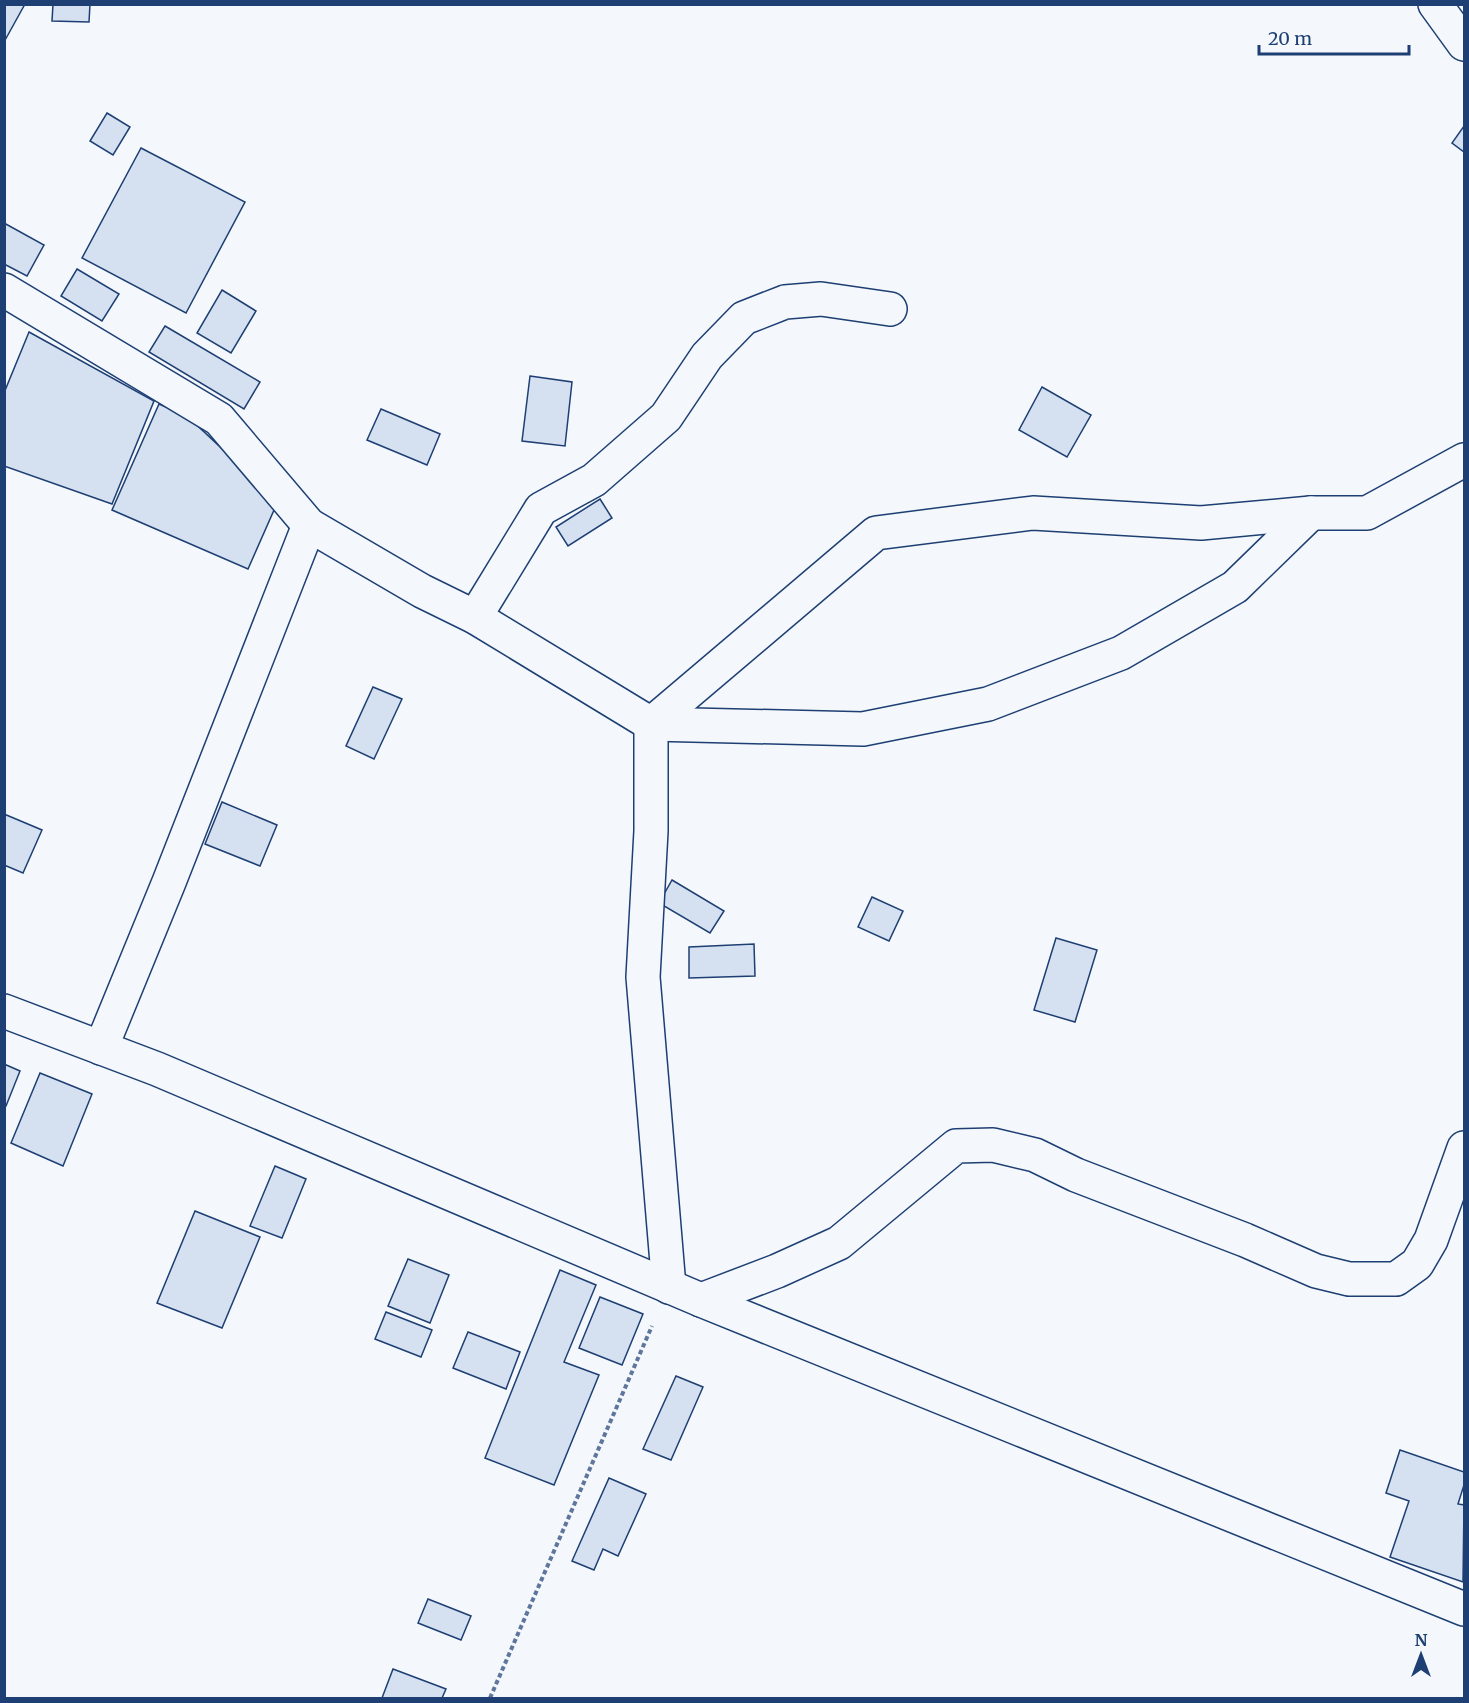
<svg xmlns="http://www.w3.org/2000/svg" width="1469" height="1703" font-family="Merriweather,serif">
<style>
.building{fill:#d5e0f0;stroke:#1d3f73;stroke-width:1.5}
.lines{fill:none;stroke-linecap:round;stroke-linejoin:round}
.minor-casing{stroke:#1d3f73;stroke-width:36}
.path{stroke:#5e769c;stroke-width:4;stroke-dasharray:4.5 3;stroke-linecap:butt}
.minor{stroke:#f4f7fb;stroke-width:33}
</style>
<rect width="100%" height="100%" fill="#f4f7fb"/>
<g class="building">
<path d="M4,4H25L4,42Z"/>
<path d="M53,4H90L89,22L52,21Z"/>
<path d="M107,113L130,127L113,155L90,141Z"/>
<path d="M1464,126V152L1452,143Z"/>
<path d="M141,148L245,202L186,313L82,258Z"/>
<path d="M4,223L44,245L27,276L4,264Z"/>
<path d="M77,269L119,294L102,321L61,296Z"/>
<path d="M222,290L256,311L231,353L197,333Z"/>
<path d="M165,326L260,382L244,409L149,352Z"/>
<path d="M29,332L154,401L112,504L4,466V393Z"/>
<path d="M530,376L572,382L565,446L522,441Z"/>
<path d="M1042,387L1091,415L1067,457L1019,430Z"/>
<path d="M159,404L187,416L278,501L248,569L112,510Z"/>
<path d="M381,409L440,434L427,465L367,440Z"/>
<path d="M600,499L612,518L568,546L556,527Z"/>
<path d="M373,687L402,699L374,759L346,746Z"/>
<path d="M222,802L277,825L260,866L205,844Z"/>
<path d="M4,814L42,830L23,873L4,865Z"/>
<path d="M672,880L724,911L710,933L659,903Z"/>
<path d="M872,897L903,911L889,941L858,927Z"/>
<path d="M1056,938L1097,950L1075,1022L1034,1010Z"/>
<path d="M754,944L755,976L689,978V947Z"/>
<path d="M4,1064L20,1071L6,1106H4Z"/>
<path d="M40,1073L92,1094L63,1166L11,1143Z"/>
<path d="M275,1166L306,1179L282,1238L250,1226Z"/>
<path d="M195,1211L260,1237L222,1328L157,1303Z"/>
<path d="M408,1259L449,1275L430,1323L388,1306Z"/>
<path d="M560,1270L596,1285L564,1362L599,1375L554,1485L485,1458Z"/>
<path d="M600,1297L643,1314L622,1365L579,1348Z"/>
<path d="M386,1312L432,1330L421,1357L375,1339Z"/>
<path d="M468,1332L520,1352L506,1389L453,1368Z"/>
<path d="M676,1376L703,1387L671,1460L643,1449Z"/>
<path d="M1400,1450L1464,1472V1485L1458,1504L1464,1505L1463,1582L1390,1557L1409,1501L1386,1493Z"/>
<path d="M609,1478L646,1494L618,1556L603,1549L594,1570L572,1561Z"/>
<path d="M428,1599L471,1616L461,1640L418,1623Z"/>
<path d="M393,1669L446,1689L442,1698H382Z"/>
</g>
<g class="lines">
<g class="minor-casing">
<g id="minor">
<path d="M1435,4L1464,44"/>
<path d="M4,290L219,419L309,525L422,591L475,617L651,724L863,729L988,704L1121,653L1235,587L1311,513"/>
<path d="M475,617L541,509L594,480L666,417L707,356L744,318L785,302L821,299L890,309"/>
<path d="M651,724L876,533L1033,513L1201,523L1311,513H1367L1464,460"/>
<path d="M651,724V831L643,977L669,1287"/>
<path d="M4,1011L157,1069L701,1300L1464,1609"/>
<path d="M101,1048L169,882L309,525"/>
<path d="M701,1300L777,1271L839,1243L956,1146L993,1145L1035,1155L1076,1175L1245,1240L1316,1271L1349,1279H1396L1417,1264L1431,1240L1464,1148"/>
</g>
</g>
<path class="path" d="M490,1698L652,1326"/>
<use href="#minor" class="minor"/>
</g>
<rect width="1469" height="1703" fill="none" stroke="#1d3f73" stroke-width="12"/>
<g transform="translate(1421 1655)" stroke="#f4f7fb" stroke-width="4.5" paint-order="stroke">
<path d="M0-4.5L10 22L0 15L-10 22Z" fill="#1d3f73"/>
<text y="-9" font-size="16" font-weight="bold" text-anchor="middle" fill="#1d3f73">N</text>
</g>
<path d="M1259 45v9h150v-9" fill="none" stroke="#1d3f73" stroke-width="3"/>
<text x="1268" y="45" font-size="18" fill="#1d3f73" stroke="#f4f7fb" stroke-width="4.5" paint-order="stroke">20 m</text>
</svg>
